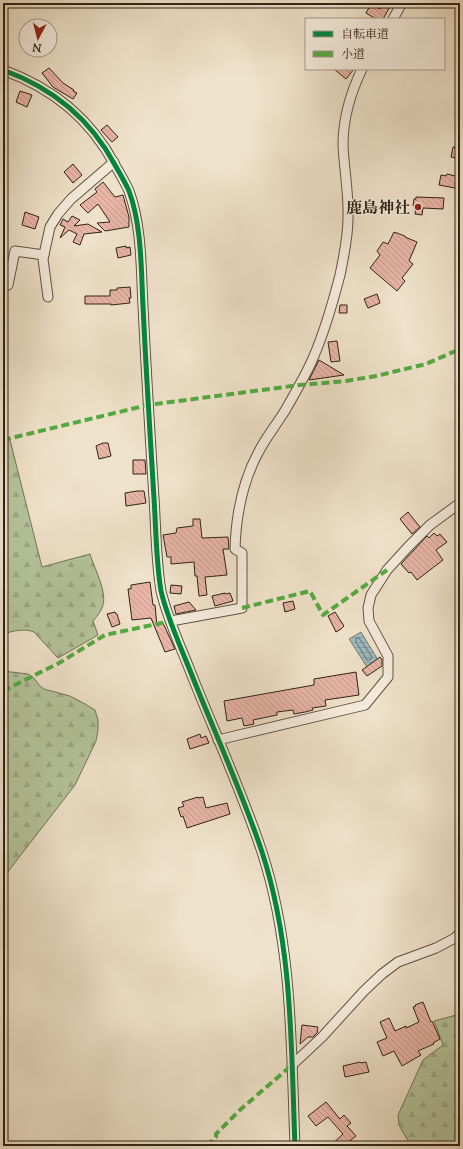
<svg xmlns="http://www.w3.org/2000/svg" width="463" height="1149" font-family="'Sorts Mill Goudy','Noto Serif JP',serif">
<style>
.forest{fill:url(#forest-firs);stroke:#727358}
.water{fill:url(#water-rules);stroke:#727e7c}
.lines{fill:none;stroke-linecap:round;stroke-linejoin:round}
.shore{stroke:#676e6a;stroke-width:1}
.building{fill:url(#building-back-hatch);stroke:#302215}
.minor-casing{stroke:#605242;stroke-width:11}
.minor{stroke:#f5ecdd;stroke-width:9}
.quiet{stroke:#54aa42;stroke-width:4;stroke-dasharray:8 4;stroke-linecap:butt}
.cycleway-casing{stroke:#f5ecdd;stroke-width:8}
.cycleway{stroke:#00873e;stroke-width:5}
.poi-dot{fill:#8f2418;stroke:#f5ecdd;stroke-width:1.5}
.labels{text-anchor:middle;stroke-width:3;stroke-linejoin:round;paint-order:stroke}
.poi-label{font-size:16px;font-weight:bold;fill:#302215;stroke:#f5ecdd;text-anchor:end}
</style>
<defs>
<pattern id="forest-firs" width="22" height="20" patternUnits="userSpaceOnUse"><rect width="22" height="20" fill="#b4c49b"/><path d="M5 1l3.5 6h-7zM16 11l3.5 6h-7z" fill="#9ba885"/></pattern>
<pattern id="water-rules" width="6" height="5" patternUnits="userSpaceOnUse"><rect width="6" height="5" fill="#9ebbc0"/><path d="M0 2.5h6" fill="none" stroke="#88a0a4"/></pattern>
<pattern id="building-back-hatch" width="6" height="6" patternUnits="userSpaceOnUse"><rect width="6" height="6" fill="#e8b5a7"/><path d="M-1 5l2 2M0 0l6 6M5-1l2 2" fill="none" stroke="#c79b8f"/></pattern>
</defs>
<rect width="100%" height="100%" fill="#efe2ca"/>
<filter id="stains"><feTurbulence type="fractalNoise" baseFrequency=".005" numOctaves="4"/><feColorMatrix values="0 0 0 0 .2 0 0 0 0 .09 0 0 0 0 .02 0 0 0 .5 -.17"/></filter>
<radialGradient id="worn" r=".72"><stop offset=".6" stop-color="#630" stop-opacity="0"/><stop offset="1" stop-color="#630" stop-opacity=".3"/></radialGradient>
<g class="forest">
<path d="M10,440L42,567L90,554C94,567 107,592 103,605C101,612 97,616 93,621L98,635L58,658L34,632C24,628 13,631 3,634V441Z"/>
<path d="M3,671L28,674L33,677L40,686L44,689L70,696L85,704L95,710L98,720V730L96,741L75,785L3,878Z"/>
<path d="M460,1014V1146H411L399,1125L398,1115L423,1060L443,1045L434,1021Z"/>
</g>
<path class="water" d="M361,632L378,660L367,667L349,639Z"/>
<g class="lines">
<path class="shore" d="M359,638L372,657L370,660H367L356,642V639Z"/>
</g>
<g class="building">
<path d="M381,3H392L383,19H376L366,13L371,4L380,9Z"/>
<path d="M49,68L63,83L74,90L73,91L77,93L73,99L53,87L42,73Z"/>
<path d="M334,69H354L346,79Z"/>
<path d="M20,91L32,95L27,107L16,102Z"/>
<path d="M107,125L118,137L112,142L101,130Z"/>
<path d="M453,147L460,148V159L451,157Z"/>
<path d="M73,164L82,175L73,183L64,172Z"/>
<path d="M447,174L460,177V189L439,185L441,175L446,176Z"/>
<path d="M103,182L115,197L123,195L129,217V227L105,231L97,223L110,222L98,204L88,213L80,205L97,192L95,189Z"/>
<path d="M416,197L444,198L443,209L423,208L422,215L415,214L416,206H413L414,199H416Z"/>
<path d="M25,212L39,217L35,229L22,225Z"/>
<path d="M72,216L80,220L74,226L88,224L102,232L84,234L80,245L73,242L77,234L69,230L60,238L65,227L60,225L63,219L68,222Z"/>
<path d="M394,232L405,236V237L417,242L409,261L413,264L402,278L405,281L397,291L370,268L380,255L377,251L383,242L388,244Z"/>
<path d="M126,246V248L130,247L131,255L118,258L116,248Z"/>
<path d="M130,287L131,298H129L130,303L111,305V304H85V296H110V290H117V288Z"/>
<path d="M377,294L380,303L368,308L364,299Z"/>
<path d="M340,305H347V313H339Z"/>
<path d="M337,341L340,361L331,362L328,342Z"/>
<path d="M319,360L344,375L309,380Z"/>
<path d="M103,443H108L111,456L99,459L96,446Z"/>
<path d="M133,460H145L146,474H133Z"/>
<path d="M137,491H144L146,503L126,506L125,493Z"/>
<path d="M408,512L420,527L412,534L400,519Z"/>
<path d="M193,519H200L202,538L228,537L229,549H223L227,575L205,577L207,595L199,596L197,576H195L194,562L171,564V557H167L163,535L176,533L177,528L193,526Z"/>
<path d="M434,533L437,536L440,534L447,542L436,550L443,560L417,580L411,572L409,573L407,571L401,564L427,536L429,538Z"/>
<path d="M150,582L153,605H155L157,626L163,623L175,649L165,652L151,618L132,620L128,589H131V585Z"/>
<path d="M171,585L182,586L181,594L170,593Z"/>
<path d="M225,593V594L230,593L233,601L215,606L212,596Z"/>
<path d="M293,601L295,609L285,612L283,603Z"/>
<path d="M189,602L196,610L176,614L174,606Z"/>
<path d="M115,612L116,614H117L120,624L112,627L107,614Z"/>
<path d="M335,612L344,626L341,629L336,632L328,616Z"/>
<path d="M380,657L382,660V666L367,676L362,670Z"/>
<path d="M356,672L359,695L325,700L326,706L312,708L313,710L305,712L294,714L293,710L277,712V715L253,720L254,724L244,726L242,718L227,721L224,701L314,685V679Z"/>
<path d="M200,734L201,738L206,736L209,743L190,749L187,739Z"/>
<path d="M198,797V798L203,797L206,808L227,803L230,814L187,828L183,816L181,817L178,808L184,806L182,802Z"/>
<path d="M423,1002L431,1022L432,1021L440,1039L433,1043L434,1044L418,1051L421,1055L402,1066L394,1051L383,1056L377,1042L387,1038L380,1022L389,1018L395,1031L406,1026V1028L419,1022L413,1007L416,1006L415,1005Z"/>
<path d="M302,1025L318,1027L317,1033L313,1037H308L300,1044Z"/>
<path d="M360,1062L361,1063L366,1062L369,1072L345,1077L343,1066Z"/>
<path d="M326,1102L340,1119L344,1115L351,1123L347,1126L356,1136L343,1146H330L343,1134L328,1117L316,1126L308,1116Z"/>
</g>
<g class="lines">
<g class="minor-casing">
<g id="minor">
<path d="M393,19L402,3"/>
<path d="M3,70C53,88 90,118 115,165C120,174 125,182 129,191C142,226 141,270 143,306C146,370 150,434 154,498C156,529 156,561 161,591C167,617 179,643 189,668C213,729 241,789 262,852C293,947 291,1047 295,1146"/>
<path d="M8,285L15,251L44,255"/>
<path d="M48,297L43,259L50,227L58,214L71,199L114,162"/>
<path d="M171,621L242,608V553L235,549C236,515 242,483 258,453C266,437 277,424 286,409C294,395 302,381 309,367C323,338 332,306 340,275C344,256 348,237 348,218C349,194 344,169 343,145C343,120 351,92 362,69"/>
<path d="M218,740L365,705L388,677V656L369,621L368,608L371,595L387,570L408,547L430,525L460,503"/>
<path d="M292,1065L322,1037L364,991L382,974L398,962L436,948L455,938L460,933"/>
</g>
</g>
<use href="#minor" class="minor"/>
<g class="quiet">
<path d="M3,440L148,405L300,385L346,381L376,376L426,364L460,349"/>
<path d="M242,608L310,591L323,615L387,570"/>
<path d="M3,691L59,663L105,635L171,621"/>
<path d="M207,1146L216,1137V1134L241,1109L292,1065"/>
</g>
<g class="cycleway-casing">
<path id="cycleway" d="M3,70C53,88 90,118 115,165C120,174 125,182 129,191C142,226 141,270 143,306C146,370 150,434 154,498C156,529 156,561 161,591C167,617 179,643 189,668C213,729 241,789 262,852C293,947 291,1047 295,1146"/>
</g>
<use href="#cycleway" class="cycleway"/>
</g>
<circle class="poi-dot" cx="418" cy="207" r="4"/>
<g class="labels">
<g class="poi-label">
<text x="410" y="213">鹿島神社</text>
</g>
</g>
<rect width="463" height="1149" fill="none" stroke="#efe2ca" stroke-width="16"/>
<rect x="4" y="4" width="455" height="1141" fill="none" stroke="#302215" stroke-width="2"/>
<rect x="8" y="8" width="447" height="1133" fill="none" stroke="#302215"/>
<rect x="305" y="18" width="140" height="52" fill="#f5ecdd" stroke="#a69b8d"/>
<rect x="313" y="31" width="20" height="6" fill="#00873e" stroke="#a69b8d"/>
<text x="341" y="38" font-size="12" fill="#302215">自転車道</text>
<rect x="313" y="51" width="20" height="6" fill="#54aa42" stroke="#a69b8d"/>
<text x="341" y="58" font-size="12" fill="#302215">小道</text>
<g transform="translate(38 38) rotate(187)"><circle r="19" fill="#f5ecdd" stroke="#a69b8d"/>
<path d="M0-3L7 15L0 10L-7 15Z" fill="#8f2418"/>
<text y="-6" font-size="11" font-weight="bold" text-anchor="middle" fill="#302215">N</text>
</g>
<rect width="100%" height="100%" filter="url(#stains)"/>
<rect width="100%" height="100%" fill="url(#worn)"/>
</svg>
